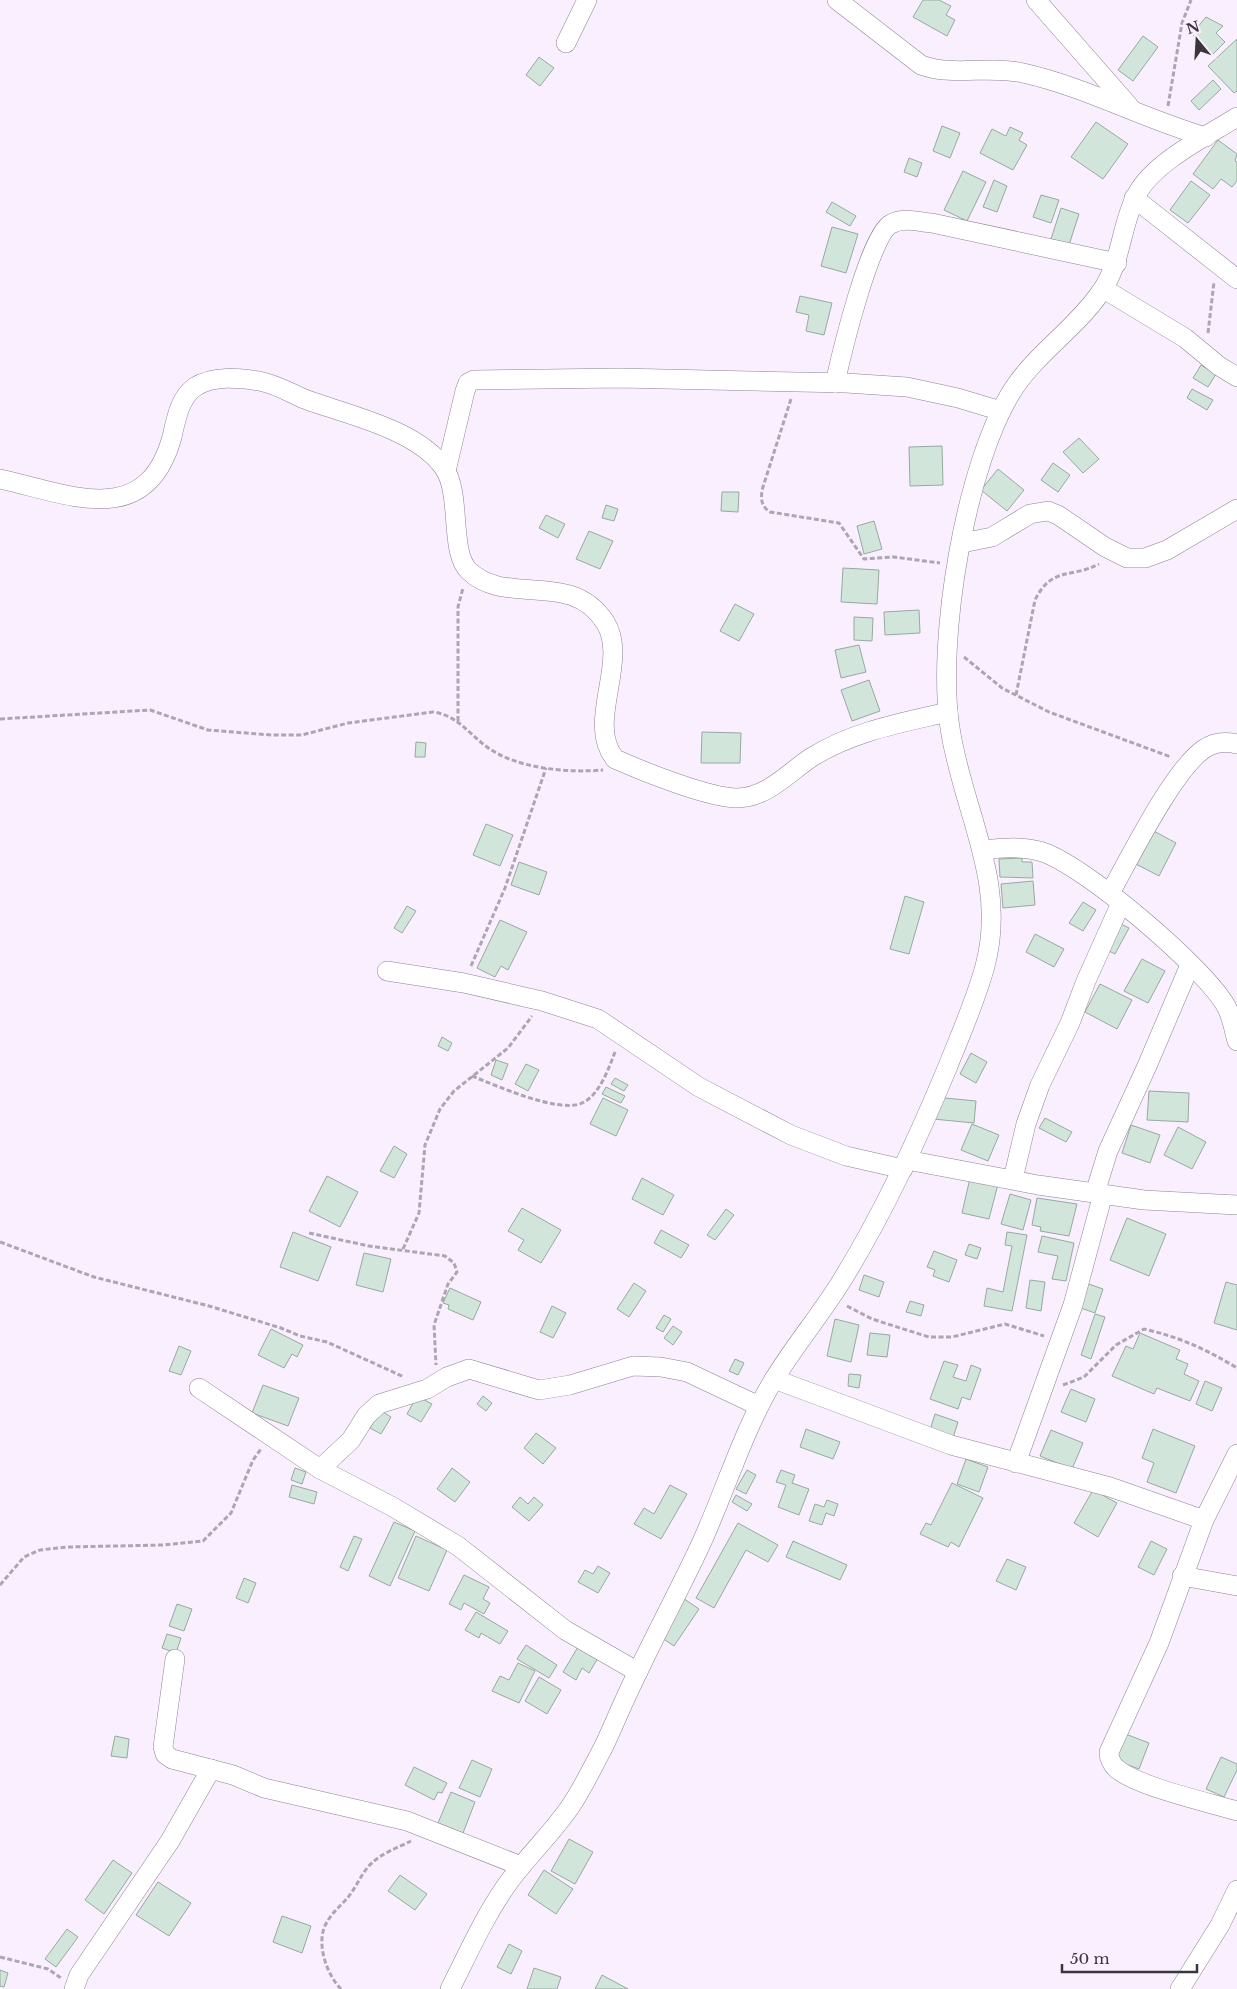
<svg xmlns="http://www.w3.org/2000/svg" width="1237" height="1989" font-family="'Libre Baskerville',serif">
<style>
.building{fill:#d2e5db;stroke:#97a9a0}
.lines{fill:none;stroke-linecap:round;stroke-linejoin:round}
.street-casing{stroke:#8d8391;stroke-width:20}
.path{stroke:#ada5b1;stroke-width:3;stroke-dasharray:5 2.5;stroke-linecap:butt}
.street{stroke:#fff;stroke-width:19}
</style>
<rect width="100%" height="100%" fill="#faefff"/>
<g class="building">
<path d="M923,0H939L951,6L946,15L955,20L947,36L913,17Z"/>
<path d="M1206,17L1223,26L1216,33L1225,42L1212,55L1192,34Z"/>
<path d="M1143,36L1158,47L1133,81L1118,70Z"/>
<path d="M1237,39V91L1234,93L1208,66Z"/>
<path d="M539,57L554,68L540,86L526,75Z"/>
<path d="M1213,80L1221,89L1199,110L1191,101Z"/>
<path d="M1096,122L1128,144L1103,179L1071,157Z"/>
<path d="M942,126L960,133L950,158L933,151Z"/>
<path d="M1010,127L1023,133L1019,140L1027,145L1013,170L980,153L992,129L1006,136Z"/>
<path d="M1218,140L1237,154L1235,161L1237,162V181L1232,187L1221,179L1213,189L1193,174Z"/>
<path d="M909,158L922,163L917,177L904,172Z"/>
<path d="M963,171L986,182L967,221L944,210Z"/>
<path d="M994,180L1007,186L997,212L983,207Z"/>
<path d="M1191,181L1210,195L1188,223L1170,210Z"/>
<path d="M1041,195L1059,200L1051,223L1033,217Z"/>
<path d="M832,202L856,216L850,226L826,212Z"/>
<path d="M1061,208L1079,214L1069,245L1051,239Z"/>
<path d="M832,227L858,234L846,273L821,266Z"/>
<path d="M800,296L832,303L824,335L806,331L809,315L796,312Z"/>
<path d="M1201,365L1216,374L1208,387L1193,378Z"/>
<path d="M1192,389L1213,400L1207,410L1187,398Z"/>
<path d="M1079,438L1099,459L1083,473L1063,452Z"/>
<path d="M942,446L943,485L910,486L909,447Z"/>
<path d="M1053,463L1070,475L1058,492L1041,480Z"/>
<path d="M998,469L1024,490L1007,511L981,490Z"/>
<path d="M722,492H739L738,512L721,511Z"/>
<path d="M606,505L618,509L614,521L602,518Z"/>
<path d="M546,515L565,524L558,538L539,528Z"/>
<path d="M874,521L882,549L864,554L857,526Z"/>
<path d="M589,531L613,541L600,569L576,559Z"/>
<path d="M843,568L879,570L877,604L841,602Z"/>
<path d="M735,604L754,614L739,641L720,631Z"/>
<path d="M919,610L920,633L885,635L884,612Z"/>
<path d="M854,617L873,618L872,641L854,640Z"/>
<path d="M859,645L866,672L841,678L835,650Z"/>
<path d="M869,680L880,711L852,721L841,690Z"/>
<path d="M702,732L741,733L740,763H701Z"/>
<path d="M416,742L426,743L425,757H415Z"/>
<path d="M486,824L513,835L500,866L473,855Z"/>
<path d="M1150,829L1176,843L1159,876L1132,862Z"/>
<path d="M1022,858V862H1032L1033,878L1000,877L999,859Z"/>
<path d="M519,862L547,872L539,895L511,885Z"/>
<path d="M1033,881L1035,905L1003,908L1001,884Z"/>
<path d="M905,896L924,902L909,954L890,949Z"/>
<path d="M1083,902L1096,910L1083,931L1069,923Z"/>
<path d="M407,906L416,911L402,933L394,928Z"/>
<path d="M500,920L527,932L508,970L501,966L495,977L477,968Z"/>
<path d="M1117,922L1129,928L1115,954L1103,948Z"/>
<path d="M1035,934L1064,949L1054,967L1026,952Z"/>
<path d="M1142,959L1165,971L1148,1003L1124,991Z"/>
<path d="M1100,984L1132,1000L1117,1029L1085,1012Z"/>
<path d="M442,1037L452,1043L448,1051L438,1046Z"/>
<path d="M971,1053L987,1062L976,1083L960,1074Z"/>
<path d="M496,1060L508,1064L502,1080L491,1075Z"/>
<path d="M526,1064L539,1070L528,1091L515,1084Z"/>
<path d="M615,1078L628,1085L624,1091L611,1084Z"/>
<path d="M606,1087L625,1096L621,1103L602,1094Z"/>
<path d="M1149,1091L1189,1093L1188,1122L1147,1120Z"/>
<path d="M935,1097L976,1101L974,1123L933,1119Z"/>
<path d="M603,1098L628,1110L616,1136L590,1124Z"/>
<path d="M1045,1118L1072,1132L1066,1142L1039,1128Z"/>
<path d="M972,1124L999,1135L988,1161L961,1150Z"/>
<path d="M1131,1125L1160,1135L1150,1163L1122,1153Z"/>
<path d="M1178,1127L1206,1142L1192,1169L1164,1155Z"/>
<path d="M394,1146L407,1154L394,1178L380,1171Z"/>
<path d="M327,1176L358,1192L340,1227L309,1211Z"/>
<path d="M642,1178L674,1195L663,1215L632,1199Z"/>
<path d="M970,1178L998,1184L989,1219L962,1213Z"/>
<path d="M1010,1194L1031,1200L1023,1230L1001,1224Z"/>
<path d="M1037,1198L1077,1204L1069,1236L1040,1231L1041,1227L1032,1225Z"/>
<path d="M522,1208L561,1230L541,1263L518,1250L524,1240L508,1231Z"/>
<path d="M726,1209L734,1215L715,1240L707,1235Z"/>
<path d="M1127,1218L1166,1234L1149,1276L1110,1260Z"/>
<path d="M661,1230L689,1245L681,1258L654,1243Z"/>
<path d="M293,1232L331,1247L318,1281L280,1267Z"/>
<path d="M1007,1232L1027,1235L1012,1311L984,1306L987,1288L1003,1292L1012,1246L1005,1245Z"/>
<path d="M1042,1236L1074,1243L1066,1281L1052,1279L1058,1256L1038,1252Z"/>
<path d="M969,1244L981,1248L977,1259L965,1255Z"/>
<path d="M934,1251L957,1260L949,1282L933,1276L935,1270L927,1267Z"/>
<path d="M364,1253L391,1259L383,1292L356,1285Z"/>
<path d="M864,1275L884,1282L879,1297L859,1290Z"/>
<path d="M1030,1280L1045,1282L1041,1311L1026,1308Z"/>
<path d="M1226,1282L1237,1285V1330L1214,1323Z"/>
<path d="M634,1283L646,1291L629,1317L617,1309Z"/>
<path d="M1086,1283L1103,1289L1095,1313L1078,1307Z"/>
<path d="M450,1288L481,1302L473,1320L448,1309L449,1305L443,1303Z"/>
<path d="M910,1301L924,1305L921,1316L906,1312Z"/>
<path d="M552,1306L566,1313L553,1338L540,1332Z"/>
<path d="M1095,1314L1105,1317L1091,1359L1081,1355Z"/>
<path d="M664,1315L671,1319L663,1332L656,1328Z"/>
<path d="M835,1319L859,1325L851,1362L827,1356Z"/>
<path d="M673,1326L682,1332L673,1345L664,1338Z"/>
<path d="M271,1329L303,1345L297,1357L292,1354L284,1368L258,1355Z"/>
<path d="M870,1333L890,1335L887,1357L867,1355Z"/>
<path d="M1140,1333L1180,1350L1176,1359L1188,1364L1184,1374L1199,1381L1190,1401L1157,1388L1154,1394L1112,1376L1126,1346L1133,1349Z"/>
<path d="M179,1346L191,1351L181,1375L169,1371Z"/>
<path d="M735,1359L744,1363L738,1375L729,1371Z"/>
<path d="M944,1361L958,1365L953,1377L966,1381L971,1365L981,1369L970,1400L962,1397L958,1409L930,1399Z"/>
<path d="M849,1374L861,1375L859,1388L848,1386Z"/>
<path d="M1205,1381L1222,1388L1212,1411L1196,1404Z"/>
<path d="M263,1385L299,1398L288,1426L252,1413Z"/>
<path d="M1071,1389L1095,1399L1086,1422L1061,1412Z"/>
<path d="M417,1396L432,1404L421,1422L407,1414Z"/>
<path d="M483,1396L492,1403L486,1411L477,1404Z"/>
<path d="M380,1410L391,1417L381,1434L370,1428Z"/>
<path d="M935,1414L958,1422L953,1438L930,1430Z"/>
<path d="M806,1429L840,1442L833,1459L800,1447Z"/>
<path d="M1153,1429L1195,1446L1176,1493L1147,1482L1154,1463L1142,1458Z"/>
<path d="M1051,1430L1083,1443L1072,1469L1040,1456Z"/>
<path d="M536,1433L556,1448L543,1464L524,1448Z"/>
<path d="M966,1459L988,1467L979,1492L957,1484Z"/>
<path d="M295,1468L306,1472L302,1484L291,1480Z"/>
<path d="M452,1468L470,1482L455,1502L437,1489Z"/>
<path d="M747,1470L756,1475L746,1494L736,1489Z"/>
<path d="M781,1470L795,1475L792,1483L809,1489L799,1515L778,1507L786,1485L776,1482Z"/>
<path d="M952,1483L983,1498L959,1547L951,1542L948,1547L920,1534L926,1523L931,1525Z"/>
<path d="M292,1485L317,1492L314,1504L289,1497Z"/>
<path d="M670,1485L687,1494L661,1539L634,1524L644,1508L654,1514Z"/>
<path d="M1093,1490L1117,1503L1098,1537L1074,1523Z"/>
<path d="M736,1495L752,1504L747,1511L732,1502Z"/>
<path d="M520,1497L528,1504L534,1497L543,1505L529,1521L512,1507Z"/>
<path d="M827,1500L838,1504L834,1516L826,1513L822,1525L809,1521L815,1504L824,1507Z"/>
<path d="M394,1522L415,1531L390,1586L369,1576Z"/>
<path d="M738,1523L778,1545L768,1562L746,1550L714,1608L696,1598Z"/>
<path d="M354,1536L362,1539L348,1571L340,1567Z"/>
<path d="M416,1536L447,1550L429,1591L398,1578Z"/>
<path d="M793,1541L847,1565L840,1580L786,1557Z"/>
<path d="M1151,1541L1167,1549L1154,1575L1138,1567Z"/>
<path d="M1007,1559L1026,1567L1016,1590L996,1581Z"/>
<path d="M598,1566L610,1573L598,1593L578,1582L585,1570L593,1574Z"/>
<path d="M464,1575L489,1587L483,1599L490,1603L484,1614L464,1603L461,1610L449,1604Z"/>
<path d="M244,1578L256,1583L248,1603L236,1598Z"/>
<path d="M680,1596L699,1609L674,1646L656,1634Z"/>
<path d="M177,1604L192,1609L184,1631L169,1626Z"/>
<path d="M476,1612L508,1631L500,1644L481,1633L479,1638L465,1630Z"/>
<path d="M167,1634L181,1638L176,1653L162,1648Z"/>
<path d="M526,1645L557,1665L549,1678L517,1659Z"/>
<path d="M578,1647L598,1658L589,1673L582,1668L576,1680L563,1672Z"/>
<path d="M518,1663L535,1671L519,1703L492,1691L500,1676L509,1680Z"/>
<path d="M539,1677L561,1690L547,1714L525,1701Z"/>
<path d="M1123,1733L1149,1743L1139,1769L1112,1759Z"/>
<path d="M115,1736L129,1739L127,1758L111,1756Z"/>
<path d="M1221,1757L1237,1764V1770L1224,1797L1206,1789Z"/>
<path d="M472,1760L492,1769L480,1797L459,1788Z"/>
<path d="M414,1767L447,1783L442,1793L438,1792L434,1800L405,1785Z"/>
<path d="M451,1792L475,1802L463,1833L438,1823Z"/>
<path d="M569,1839L593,1852L575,1884L551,1871Z"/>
<path d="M113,1860L132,1873L104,1914L85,1900Z"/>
<path d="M544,1870L573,1889L556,1914L528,1895Z"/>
<path d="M400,1875L427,1894L415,1910L388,1891Z"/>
<path d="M158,1882L191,1903L169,1936L136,1915Z"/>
<path d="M282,1916L311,1926L302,1953L273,1942Z"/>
<path d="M67,1929L78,1937L56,1967L45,1959Z"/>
<path d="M509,1944L522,1951L511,1974L497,1967Z"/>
<path d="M534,1968L561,1977L557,1989H527Z"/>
<path d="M0,1970L8,1973L4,1987L0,1986Z"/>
<path d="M602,1975L628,1989H595Z"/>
</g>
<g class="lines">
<g class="street-casing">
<g id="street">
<path d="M837,0L921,65C954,77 988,65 1023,73C1086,87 1144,119 1206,137"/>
<path d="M1036,0L1129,106"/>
<path d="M566,43L587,0"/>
<path d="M1134,198L1237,279"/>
<path d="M1104,289L1185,338L1219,366L1237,377"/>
<path d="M835,383C841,356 870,234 891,224C903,217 919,222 932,223L1117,263"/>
<path d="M446,471L465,391L468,383L474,380L620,378L846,383L907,387L958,398L1001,411"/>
<path d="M0,479C69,494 146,531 172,437C176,419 180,397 195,387C213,375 239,378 259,381C276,384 292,394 307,400C349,415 418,430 444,468C462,494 449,552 469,571C507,607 571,569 605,622C630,661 585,722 615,759C642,771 709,798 737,798C767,798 789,772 812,757C854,731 901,723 948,712"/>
<path d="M962,543L992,537L1030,514L1048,511L1058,515L1105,547L1127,558H1145L1167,550L1237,509"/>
<path d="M982,850C1001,848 1020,846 1039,851C1080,861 1208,970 1227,1008C1232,1018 1234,1030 1237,1041"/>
<path d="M1110,893C1130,858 1173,770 1204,749C1214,742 1225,741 1237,744"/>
<path d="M387,971L464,983L542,1001L598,1019L699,1087L791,1135L846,1156L903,1169"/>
<path d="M907,1160L1038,1185L1144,1200L1237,1205"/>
<path d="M1013,1179L1026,1124L1040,1085L1070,1023L1086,981L1121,903"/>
<path d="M1095,1193L1108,1151L1147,1066L1190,965"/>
<path d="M774,1379L951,1445L1110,1487L1204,1520"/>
<path d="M199,1388L320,1469L393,1507L458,1546L565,1630L638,1672"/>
<path d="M1237,1454L1204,1520L1159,1643L1109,1752C1109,1758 1112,1765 1117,1769C1139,1787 1207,1802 1237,1811"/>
<path d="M1016,1463L1073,1305L1103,1194"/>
<path d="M320,1469L351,1440L366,1416L379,1404L427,1389L447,1377L469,1369L539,1390L570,1385L633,1366L661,1367L687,1372L759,1406"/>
<path d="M1182,1576L1237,1586"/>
<path d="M175,1659L163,1747L165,1754L172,1759L233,1775L264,1788L407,1821L521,1866"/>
<path d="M74,1989L79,1975L170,1841L211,1769"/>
<path d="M450,1989C468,1954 483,1919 506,1886C526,1857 553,1833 572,1804C584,1786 593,1766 603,1748C614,1725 623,1702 634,1680C655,1635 679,1591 700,1546C725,1492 742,1433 773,1381C793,1348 818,1318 839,1285C883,1215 917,1141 948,1066C961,1033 976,1000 985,966C1008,881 962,810 950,728C936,640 966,461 1014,388C1038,352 1076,328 1100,293C1122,264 1120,226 1137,194C1154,162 1207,136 1237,117"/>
<path d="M1180,1989L1220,1925L1237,1890"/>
</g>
</g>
<g class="path">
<path d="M1168,106L1182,23L1191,0"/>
<path d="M1208,333L1214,282"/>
<path d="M791,399L762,490C761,500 761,506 770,512L839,523L864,559L894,557L940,563"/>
<path d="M964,657L1002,688L1049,712L1171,757"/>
<path d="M1016,695L1035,600C1052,566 1070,579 1099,564"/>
<path d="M0,719L150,710L208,730L271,735H302L348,723L433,712C457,715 468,733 487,747C517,769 568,773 603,770"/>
<path d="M458,721V607L463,588"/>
<path d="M471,966L505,888L546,768"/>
<path d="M472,1076C495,1085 559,1114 582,1103C599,1096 609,1068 615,1052"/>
<path d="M309,1233L369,1246L445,1256L454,1263L457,1272L448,1284L434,1325L436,1365"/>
<path d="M0,1242L94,1277L209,1306L281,1328L300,1336L327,1342L404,1377"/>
<path d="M403,1249L419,1213L425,1145L440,1109L454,1091L508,1048L532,1016"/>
<path d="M847,1306L872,1319L929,1337H952L1005,1324L1044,1336"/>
<path d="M1063,1385L1084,1377L1116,1345L1144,1329C1179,1337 1206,1349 1237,1368"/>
<path d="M0,1585L24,1557L40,1550L67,1547L164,1545L203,1541L231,1513L253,1460L261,1449"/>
<path d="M0,1957L48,1969L61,1978"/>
<path d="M341,1989C326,1974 315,1941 327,1922C333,1911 342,1905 349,1896C356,1887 361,1875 368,1867C379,1854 397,1848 411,1841"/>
</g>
<use href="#street" class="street"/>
</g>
<g transform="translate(1197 40) rotate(342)" stroke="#faefff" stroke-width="4" paint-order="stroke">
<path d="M0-4L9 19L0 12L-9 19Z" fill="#3a363c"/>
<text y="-8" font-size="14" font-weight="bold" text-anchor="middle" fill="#3a363c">N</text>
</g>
<path d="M1062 1964v8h135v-8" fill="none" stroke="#3a363c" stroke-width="2.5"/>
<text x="1070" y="1964" font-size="15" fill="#3a363c" stroke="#faefff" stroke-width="4" paint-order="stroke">50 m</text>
</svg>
